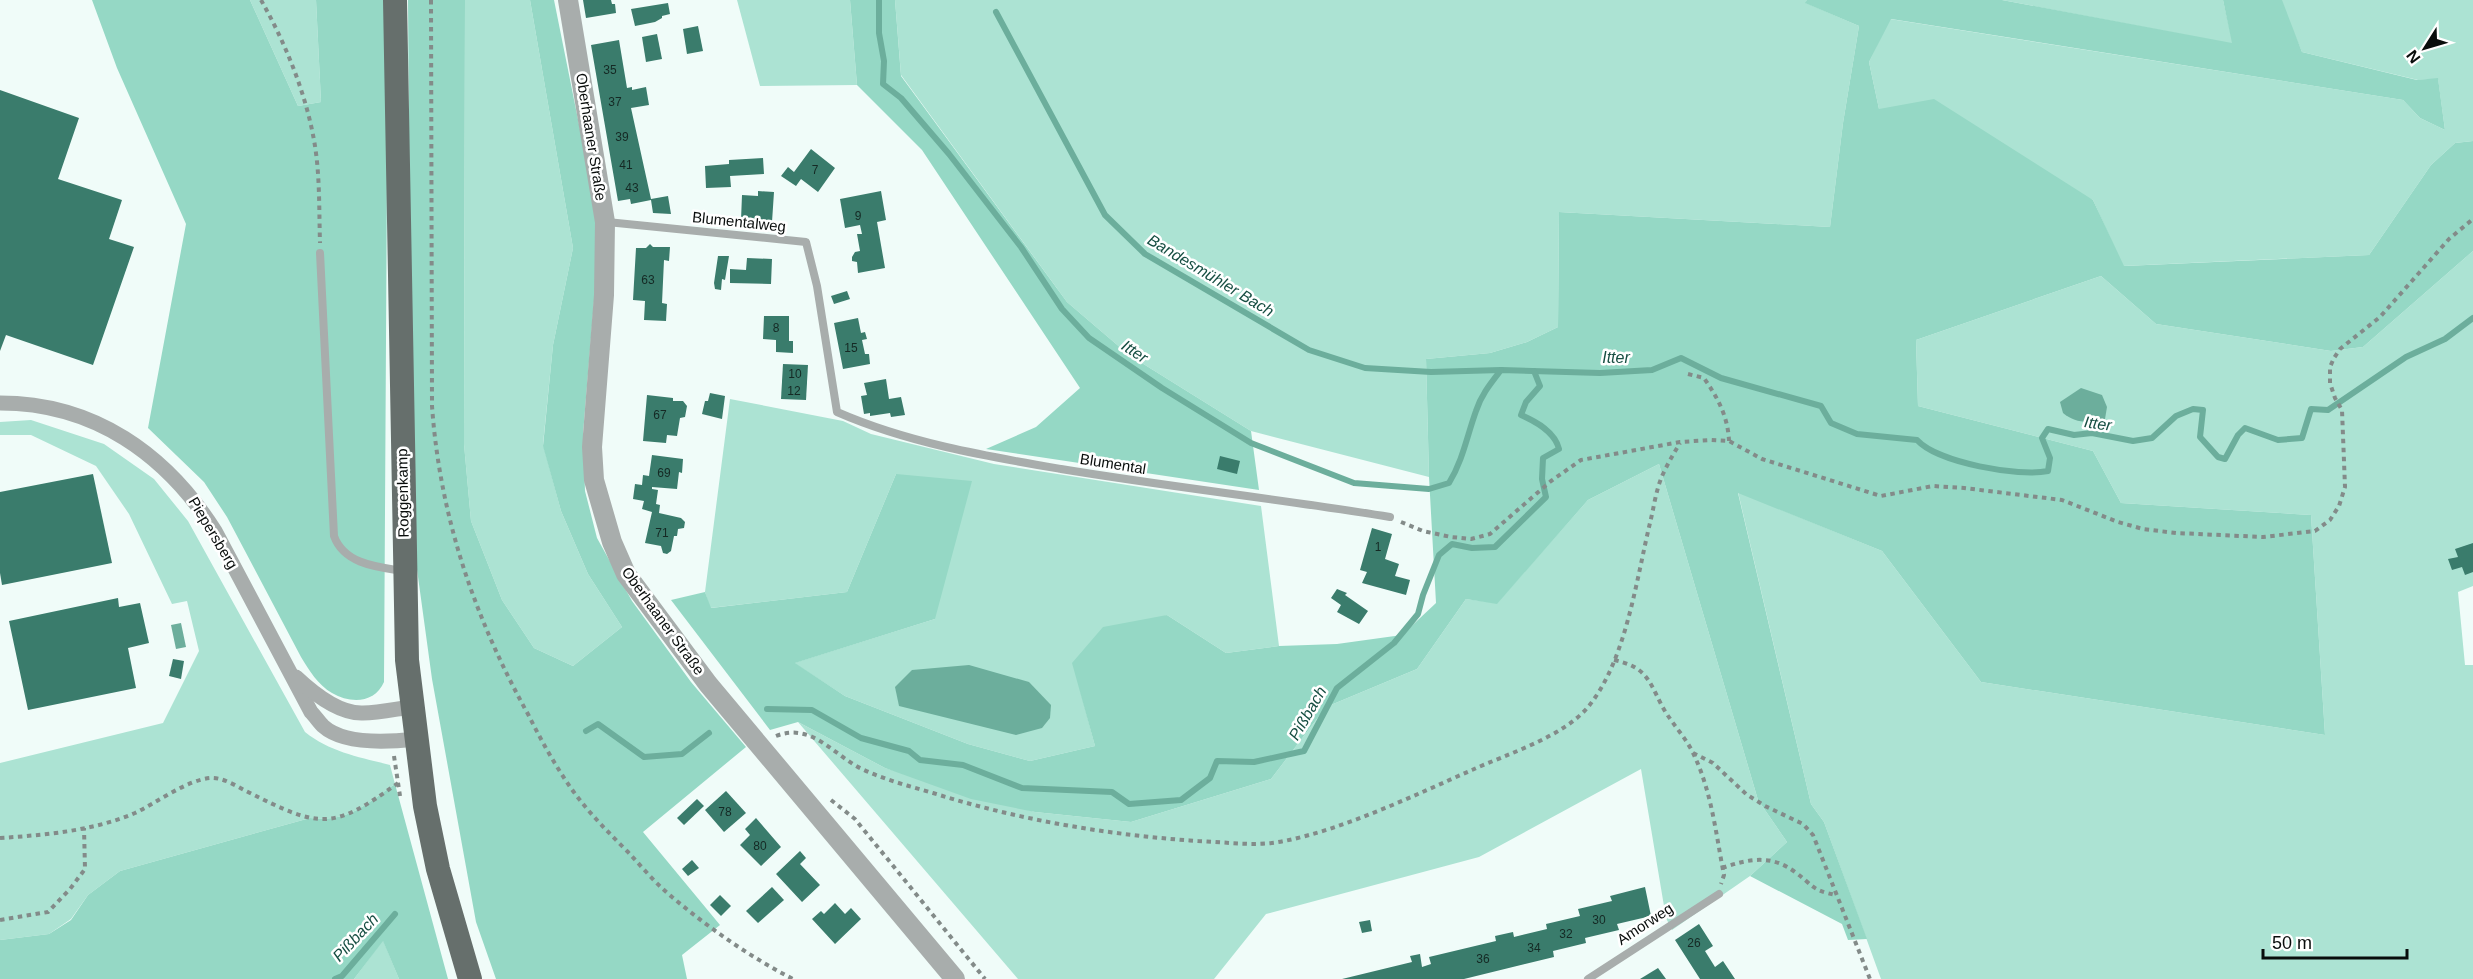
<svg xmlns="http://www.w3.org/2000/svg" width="2473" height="979" font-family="Arial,sans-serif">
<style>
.green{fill:#ace3d3}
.forest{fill:#95d8c5}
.water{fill:#6cae9c}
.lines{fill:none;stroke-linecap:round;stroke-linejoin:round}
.stream{stroke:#6cae9c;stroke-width:6}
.building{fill:#3a7c6c}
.path{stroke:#838b89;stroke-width:4;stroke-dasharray:4.5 4.5;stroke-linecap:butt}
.service{stroke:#a8adac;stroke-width:8}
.minor{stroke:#a8adac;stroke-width:15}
.tertiary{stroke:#a8adac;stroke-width:20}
.primary{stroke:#666f6c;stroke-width:24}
.labels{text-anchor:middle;stroke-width:5;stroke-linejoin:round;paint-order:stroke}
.number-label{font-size:12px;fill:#152924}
.street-label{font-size:15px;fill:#090d0c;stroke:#fff}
.water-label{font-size:16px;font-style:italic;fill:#164e42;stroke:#fff}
</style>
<rect width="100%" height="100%" fill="#f0fcf9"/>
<g class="green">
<path d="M250,0H316L321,102L298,106Z"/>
<path d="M465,0H530L573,248L553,345L543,444L561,511L588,574L622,627L573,666L534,648L502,600L471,521L464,444Z"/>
<path d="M737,0H850L857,85L760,86Z"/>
<path d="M895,0H1807L1806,3L1859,26L1843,123L1830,227L1559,212L1558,327L1527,342L1490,353L1426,359L1429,477L1251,431L1129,355L1067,302L901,75Z"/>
<path d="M2002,0H2223L2233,44Z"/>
<path d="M2280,0H2473V141L2455,143L2431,165L2369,255L2123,266L2093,200L1879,109L1869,62L1890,19L2403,100L2420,118L2445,130L2438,79L2418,80L2302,52Z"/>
<path d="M2473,251V586L2458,592L2465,665H2473V979H1881L1824,822L1811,804L1738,492L1882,551L1981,682L2325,735L2311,515L2121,503L2093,451L1918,406L1916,340L2101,276L2156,324L2331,351L2363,347Z"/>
<path d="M730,399L843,421L871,434L994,464L1261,506L1279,646L1226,653L1167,615L1073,663L1095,746L1030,761L968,744L845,696L794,663L935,619L896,474L847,592L710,608L705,592Z"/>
<path d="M31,420L104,444L154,479L188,521L305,732C330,752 359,757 390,765L395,784C366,804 348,823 310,818L120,871L88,895L71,919L49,934L0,940V763L163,723L199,651L187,601L172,604L129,514L96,466L31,435H0V422Z"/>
<path d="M1659,464L1758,800L1787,842L1750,876L1672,930L1666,918L1641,769L1479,857L1266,914L1214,979H1018L798,722L885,768L1035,812L1131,822L1271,779L1326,707L1417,669L1466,599L1497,603L1588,500Z"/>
<path d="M383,940L399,979H354Z"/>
</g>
<g class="forest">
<path d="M92,0H250L298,106L321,102L316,0H388L384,682C375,703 351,704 332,693C318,685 309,670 301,657L227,517L204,482L148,428L186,224L117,68Z"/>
<path d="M408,0H465L464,444L471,521L502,600L534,648L573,666L622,627L588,574L561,511L543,446L553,345L573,248L530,0H554L598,219L597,265L583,434L585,491L597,538L632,601L691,682L746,747L643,832L720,925L682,955L687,979H496L476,922L432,679L412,533Z"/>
<path d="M850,0H895L901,76L1067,302L1129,355L1251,431L1259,490L986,449L1036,427L1080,388L922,150L857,85Z"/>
<path d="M1807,0H2002L2232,43L2223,0H2282L2302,52L2417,80L2438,78L2445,130L2420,118L2403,100L1891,19L1869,62L1879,109L1934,99L2093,200L2124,266L2369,255L2431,165L2455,143L2473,141V251L2363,347L2331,351L2156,324L2101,276L1916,340L1918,406L2093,451L2121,503L2311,515L2325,735L1981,682L1882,551L1738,493L1811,804L1824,822L1867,939L1848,940L1842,924L1750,876L1787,842L1758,800L1659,464L1588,500L1497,604L1466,599L1417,669L1326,707L1271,779L1131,822L1035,812L971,799L885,768L798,722L770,730L671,600L705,592L711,608L847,592L896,474L972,481L935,619L795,663L845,696L968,744L1030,761L1095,746L1072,663L1103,627L1167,615L1226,653L1279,646L1337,644L1402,635L1436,603L1429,477L1426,359L1490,353L1527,342L1558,327L1559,212L1830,227L1843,123L1859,26L1805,3Z"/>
<path d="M395,784L448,979H399L383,941L354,979H0V940L49,934L71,920L88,895L120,871L310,818C348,823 366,804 395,784Z"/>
</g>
<g class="water">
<path d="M2081,388L2102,395L2107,407L2105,419C2090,423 2076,424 2063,413L2060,402Z"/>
<path d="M181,623L186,647L176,649L171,625Z"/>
<path d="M969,665L1029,682L1051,705L1050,718L1042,728L1016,735L899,706L895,687L912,670Z"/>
</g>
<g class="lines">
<g class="stream">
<path d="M879,0V33L884,61L883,84L901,98L949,154L1021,247L1062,309L1089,338L1162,388L1251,443L1354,483L1429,489L1449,483C1463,460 1467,436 1476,411C1481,395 1491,383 1501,370L1600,373L1652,370L1681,358L1721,378L1821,406L1831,423L1857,434L1917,440C1938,463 2019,477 2048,471L2050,458L2042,438L2048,429L2074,435L2092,433L2133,441L2152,438L2176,416L2193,409L2203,410L2200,437L2218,457L2225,459L2238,435L2245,428L2278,440L2302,438L2311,409L2328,410L2406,357L2445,339L2473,318"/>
<path d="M996,12L1105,215L1145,254L1309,350L1365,368L1431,372L1501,370"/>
<path d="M767,709L812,710L861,738L909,751L920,760L963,765L1022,788L1112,792L1129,804L1181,800L1210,778L1217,761L1254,762L1304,751L1337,688L1394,643L1418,614L1423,595L1439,555L1452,544L1472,548L1495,547L1546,497L1542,479L1543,458L1559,449C1555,432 1537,422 1521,415L1526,402L1540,386L1534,371"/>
<path d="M586,731L598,724L644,757L682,754L709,733"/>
<path d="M335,979L342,976L395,914"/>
</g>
</g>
<g class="building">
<path d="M583,0H611L612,4H615L616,13L586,18Z"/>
<path d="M668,3L670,14L662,16V18L655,22L635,26L631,9Z"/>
<path d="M698,26L703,51L687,54L683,29Z"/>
<path d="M657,34L662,59L646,62L642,37Z"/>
<path d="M619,40L627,88L632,87V90L646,87L649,105L631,108L651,199L668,196L671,214L653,213L651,200L631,204L630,199L618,201L591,45Z"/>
<path d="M0,90L79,118L58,179L122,200L109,239L134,247L93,365L6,335L0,351Z"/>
<path d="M811,149L835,168L818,192L801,179L796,186L781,176L788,167L794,172Z"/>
<path d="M763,158L764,174L730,176L731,187L706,188L705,166L729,164V160Z"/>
<path d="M758,191L774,192L772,222L741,220L742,195L758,196Z"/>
<path d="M881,191L886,220L877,222L885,268L858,273L857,262L852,261V257L855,252L860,251L857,234H862L860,225L845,228L840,199Z"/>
<path d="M650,244L653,247H670L669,261L664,260L662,303L667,304L666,321L644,320L645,301L633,300L636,248H646Z"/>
<path d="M718,256H729L725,280L722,279L721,290L715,289L714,283Z"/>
<path d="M747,258L772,259L771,284L730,283V269L746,270Z"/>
<path d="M847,291L850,299L834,304L831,296Z"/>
<path d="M764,316H789V341H793V353L776,352V340L763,339Z"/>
<path d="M858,318L861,333L865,332L867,339L862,340L865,354H869L870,364L843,369L834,323Z"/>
<path d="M783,364L808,365L806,400L781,399Z"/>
<path d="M886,379L889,399L901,397L905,415L891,417L890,413L870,416V413L864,414L861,396L867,395L864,383Z"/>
<path d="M710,393L725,396L722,419L702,414L705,401H708Z"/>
<path d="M647,395L673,398V401H683L687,406L685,417L680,418L677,436L667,435L666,443L643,441Z"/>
<path d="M652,455L683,459L682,473L679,472L677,489L652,487V489L658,490L656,504L660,505L659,513L681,518L685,522L684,528L678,529L677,536H674L671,551L667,554L663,553L661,546L645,543L652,512L642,509L644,501L633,499L635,484L642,485L643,475L649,476Z"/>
<path d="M1220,456L1240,461L1237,474L1217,469Z"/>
<path d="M93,474L112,563L2,585L0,573V492Z"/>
<path d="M1372,528L1392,534L1385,559L1399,564L1395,576L1410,580L1406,595L1362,583L1367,572L1360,570Z"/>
<path d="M2473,543V572L2465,575L2462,567L2452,570L2448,559L2458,557L2455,549Z"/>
<path d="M1337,589L1347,593L1345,595L1368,611L1359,624L1337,612L1341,605L1331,598Z"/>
<path d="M118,598L119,607L140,603L149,643L128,648L136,688L28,710L9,621Z"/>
<path d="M173,659L184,661L181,679L169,676Z"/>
<path d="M726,791L746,813L724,832L705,810Z"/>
<path d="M697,799L704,806L684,825L677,818Z"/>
<path d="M756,818L781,847L761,866L740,845L750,835L745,829Z"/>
<path d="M800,851L806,858L800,864L820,885L802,902L776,874Z"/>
<path d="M692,860L699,868L688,876L682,869Z"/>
<path d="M772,887L784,900L758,923L746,911Z"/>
<path d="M1645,887L1651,916L1617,924L1619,930L1585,938L1586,943L1553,951L1554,957L1464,979H1342L1412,962L1410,956L1420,954L1422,967L1431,964L1429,957L1496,941L1495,936L1513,932L1514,937L1547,929L1546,924L1580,916L1578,909L1612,901L1610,896Z"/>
<path d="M720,895L731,906L721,916L710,905Z"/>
<path d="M835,903L845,914L851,908L861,919L835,944L812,919L821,911L824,914Z"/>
<path d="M1370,920L1372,931L1362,933L1359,922Z"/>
<path d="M1699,924L1713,946L1705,951L1715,967L1723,961L1735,979H1700L1675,940Z"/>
<path d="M1658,968L1666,979H1640Z"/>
</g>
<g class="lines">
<g class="path">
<path d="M261,0C286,44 307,96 315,146C320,178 319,212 320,243"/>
<path d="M431,0L432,406C440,518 475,619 529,716C542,742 556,767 573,791C589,813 608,832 628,852C642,867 656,884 672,897C709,928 750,957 793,979"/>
<path d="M1688,374L1704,378C1718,398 1728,417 1729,441"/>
<path d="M1401,522L1423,531L1451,537L1471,539L1490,534L1551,481L1581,460L1680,442L1711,440L1729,441L1762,459L1881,496L1933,486L1964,488L2062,500L2118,522L2143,529L2176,533L2263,537L2315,531L2330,520L2339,506L2345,487L2342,410L2335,398L2330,383V367L2334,358L2340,349L2380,317L2449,239L2473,219"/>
<path d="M1614,660C1645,667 1648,678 1661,704C1670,722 1686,737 1694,755C1712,793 1716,835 1724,875L1721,884"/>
<path d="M776,736C812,722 833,755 862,769C885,780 909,786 933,793C1019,820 1108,835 1198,841C1227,842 1256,847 1284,841C1345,829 1415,795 1472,770C1507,754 1563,737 1588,707C1626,661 1636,581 1650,523C1654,507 1656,489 1663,474C1668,463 1674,453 1680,443"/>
<path d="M1693,753L1713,763L1746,794L1765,806L1803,824L1813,835L1870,979"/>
<path d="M394,756L400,796"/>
<path d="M831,800L855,819L985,979"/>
<path d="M0,838C45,835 93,831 135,813C156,803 187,780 210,778C223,777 236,786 248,792C320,828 332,831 398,783"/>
<path d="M1722,868C1748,859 1771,854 1795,872C1814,886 1811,890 1836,895"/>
<path d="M0,920L48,912L70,889L85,869L84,828"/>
</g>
<g class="service">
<path d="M607,222L806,242L817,286L837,412C908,443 985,456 1061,469C1170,487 1280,499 1390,517"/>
<path d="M320,253L334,536C344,564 377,567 403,571"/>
<path d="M1588,979L1719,894"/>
</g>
<g class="minor">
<path d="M0,403C94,403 166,454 215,531L311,712C315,716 319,722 323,726C344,745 389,742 415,739"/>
<path d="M296,677C313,693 339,714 363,713C379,713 396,709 411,707"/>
</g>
<path class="tertiary" d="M568,0L605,222L604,295L592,447L594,480L612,542L626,574L708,684L955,979"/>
<path class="primary" d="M395,0L407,660L425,806L438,869L470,979"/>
</g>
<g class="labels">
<g class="number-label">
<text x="610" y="74">35</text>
<text x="615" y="106">37</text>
<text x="622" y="141">39</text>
<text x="626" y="169">41</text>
<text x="815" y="174">7</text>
<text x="632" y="192">43</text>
<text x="858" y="220">9</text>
<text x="648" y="284">63</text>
<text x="776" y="332">8</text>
<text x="851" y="352">15</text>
<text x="795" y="378">10</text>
<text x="794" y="395">12</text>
<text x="660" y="419">67</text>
<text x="664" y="477">69</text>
<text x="662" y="537">71</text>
<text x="1378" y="551">1</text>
<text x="725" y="816">78</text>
<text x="760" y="850">80</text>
<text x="1599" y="924">30</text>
<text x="1566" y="938">32</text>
<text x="1694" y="947">26</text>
<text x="1534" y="952">34</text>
<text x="1483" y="963">36</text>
</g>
<g class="street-label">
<text transform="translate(591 137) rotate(81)" y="5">Oberhaaner Straße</text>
<text transform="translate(739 222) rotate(6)" y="5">Blumentalweg</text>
<text transform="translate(1113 464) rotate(9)" y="5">Blumental</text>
<text transform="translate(403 493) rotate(-91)" y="5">Roggenkamp</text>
<text transform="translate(213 533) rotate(59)" y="5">Piepersberg</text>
<text transform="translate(663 621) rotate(54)" y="5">Oberhaaner Straße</text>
<text transform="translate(1645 924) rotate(-33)" y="5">Amorweg</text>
</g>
<g class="water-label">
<text transform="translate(1211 275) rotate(31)" y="6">Bandesmühler Bach</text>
<text transform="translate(1135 351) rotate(33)" y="6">Itter</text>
<text x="1616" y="363">Itter</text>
<text transform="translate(2098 423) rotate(8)" y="6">Itter</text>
<text transform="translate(1307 713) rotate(-60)" y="6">Pißbach</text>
<text transform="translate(355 937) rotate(-47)" y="6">Pißbach</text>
</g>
</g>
<g transform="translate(2425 48) rotate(233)" stroke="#ffffff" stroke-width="4.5" paint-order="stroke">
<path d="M0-4.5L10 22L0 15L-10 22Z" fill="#090d0c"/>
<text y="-9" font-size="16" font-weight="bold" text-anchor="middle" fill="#090d0c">N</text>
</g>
<path d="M2263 949v9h144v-9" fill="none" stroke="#090d0c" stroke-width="3"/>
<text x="2272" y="949" font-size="18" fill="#090d0c" stroke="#ffffff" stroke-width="4.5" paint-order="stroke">50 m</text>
</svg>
